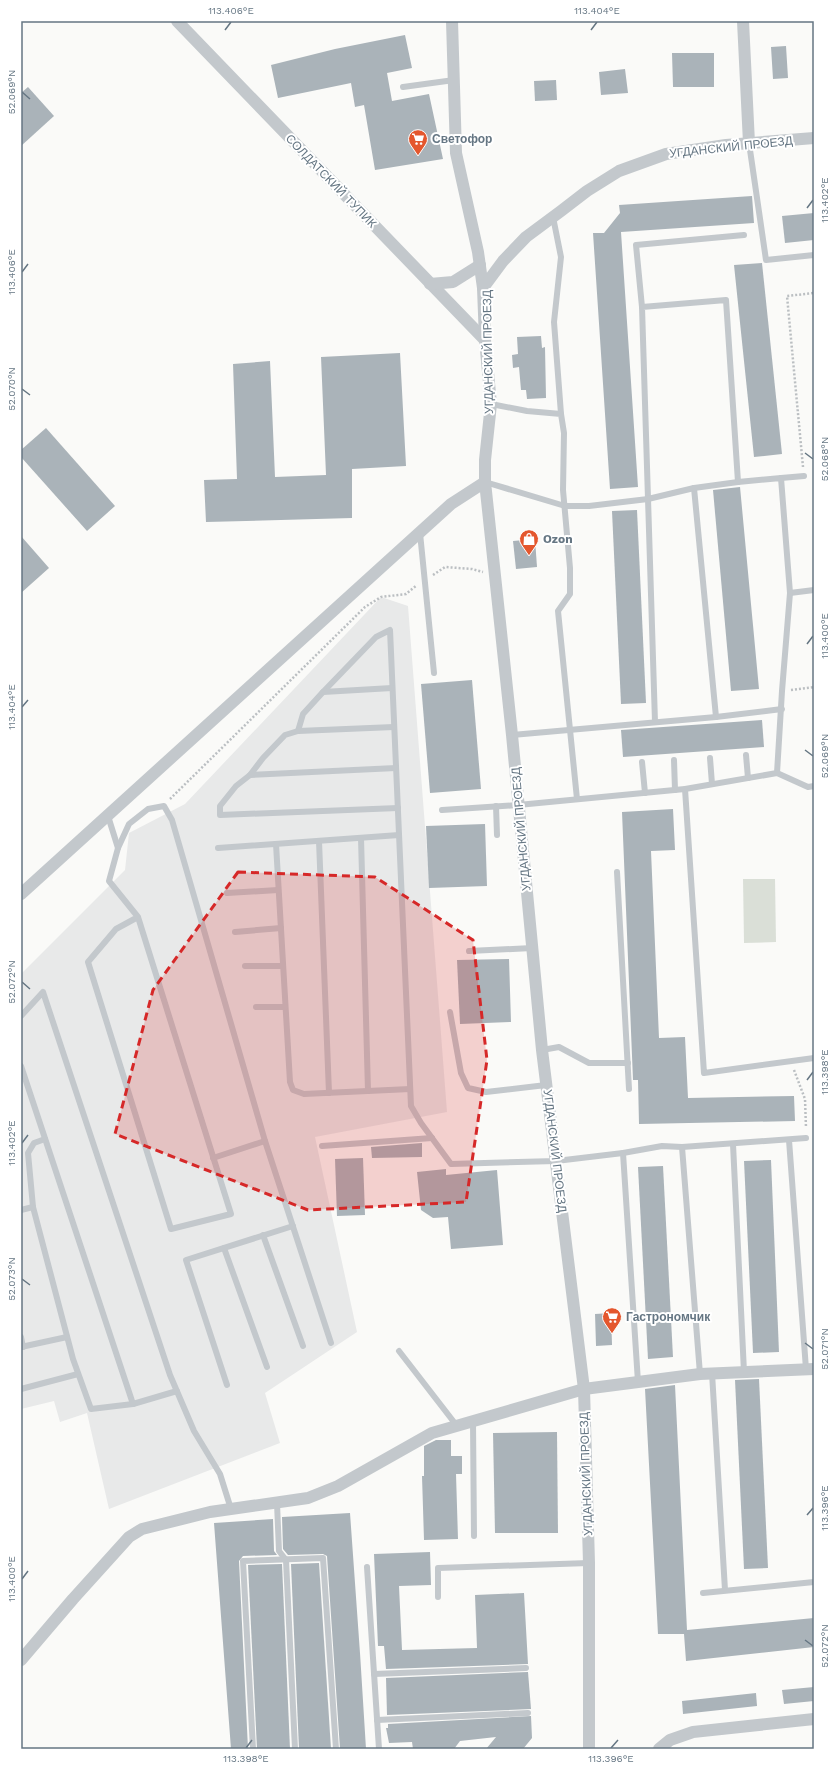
<svg xmlns="http://www.w3.org/2000/svg" width="835" height="1770" font-family="'Work Sans',sans-serif">
<style>
.built{fill:#e8e9e9}
.green{fill:#dadfd7}
.building{fill:#aab3b9}
.lines{fill:none;stroke-linecap:round;stroke-linejoin:round}
.path{stroke:#bbbfc2;stroke-width:2.5;stroke-dasharray:2 2;stroke-linecap:butt}
.service{stroke:#c3c8cc;stroke-width:6}
.minor{stroke:#c3c8cc;stroke-width:12}
.marked{fill:#d62828;fill-opacity:0.2;stroke:#d62828;stroke-width:3;stroke-dasharray:8 5;stroke-linejoin:round}
.ticks{fill:none;stroke:#657683;stroke-width:1.5}
.labels{text-anchor:middle;stroke-width:4;stroke-linejoin:round;paint-order:stroke}
.poi-label{font-size:12px;font-weight:bold;fill:#657683;stroke:#fff;text-anchor:start}
.street-label{font-size:12px;fill:#657683;stroke:#fff}
.neatline{fill:none;stroke:#657683;stroke-width:1.5}
.ticks-label{font-size:10px;text-anchor:middle;fill:#657683}
</style>
<rect width="100%" height="100%" fill="#fafaf8"/>
<path class="built" d="M381,597L408,606L447,1112L315,1137L357,1332L265,1393L280,1443L109,1509L87,1413L60,1422L54,1401L21,1409V974L125,870L129,833L185,804Z"/>
<path class="green" d="M743,879H775L776,942L744,943Z"/>
<g class="building">
<path d="M405,35L412,68L387,73L392,101L429,94L443,159L375,170L364,105L355,107L351,83L278,98L271,65L335,49Z"/>
<path d="M786,46L788,78L773,79L771,47Z"/>
<path d="M672,53H714V87H673Z"/>
<path d="M625,69L628,93L601,95L599,72Z"/>
<path d="M556,80L557,100L535,101L534,81Z"/>
<path d="M28,87L54,116L21,146V93Z"/>
<path d="M752,196L754,223L621,232L638,487L610,489L593,233H604L620,213L619,205Z"/>
<path d="M814,213V240L785,243L782,216Z"/>
<path d="M762,263L782,454L754,457L734,265Z"/>
<path d="M541,336L542,348L545,347L546,398L527,399L526,390H521L519,367L513,368L512,355L518,354L517,337Z"/>
<path d="M400,353L406,466L352,469V518L206,522L204,480L237,479L233,364L270,361L275,477L326,475L321,357Z"/>
<path d="M46,428L115,506L87,531L21,457V450Z"/>
<path d="M740,487L759,689L731,691L713,490Z"/>
<path d="M637,510L646,703L621,704L612,511Z"/>
<path d="M21,536L49,568L21,593Z"/>
<path d="M535,539L537,567L516,569L513,541Z"/>
<path d="M472,680L481,789L430,793L421,684Z"/>
<path d="M762,720L764,747L623,757L621,730Z"/>
<path d="M673,809L675,850L651,851L659,1038L685,1037L688,1098L794,1096L795,1121L639,1124L638,1080H633L622,812Z"/>
<path d="M485,824L487,886L429,888L426,826Z"/>
<path d="M509,959L511,1022L460,1024L457,960Z"/>
<path d="M422,1143V1157L372,1158L371,1147Z"/>
<path d="M363,1158L365,1215L337,1216L335,1159Z"/>
<path d="M771,1160L779,1352L753,1353L744,1161Z"/>
<path d="M663,1166L673,1357L648,1359L638,1167Z"/>
<path d="M446,1169V1175L497,1170L503,1245L451,1249L448,1217L433,1218L421,1210L417,1172Z"/>
<path d="M611,1313L612,1345L596,1346L595,1314Z"/>
<path d="M759,1379L768,1568L744,1569L735,1380Z"/>
<path d="M675,1385L687,1630L814,1618V1647L686,1661L684,1634H658L645,1389Z"/>
<path d="M557,1432L558,1533H495L493,1433Z"/>
<path d="M436,1440H451V1456H462V1474H456L458,1539L424,1540L422,1476H424V1446Z"/>
<path d="M350,1513L360,1653L366,1749H340L327,1556L323,1554L288,1555L283,1549L282,1517Z"/>
<path d="M273,1519L274,1551L277,1555L243,1556L239,1561L248,1749H231L214,1523Z"/>
<path d="M430,1552L431,1585L399,1586L402,1650L477,1648L475,1595L524,1593L528,1664L386,1669L384,1646H378L374,1554Z"/>
<path d="M319,1563L331,1749H299L291,1564Z"/>
<path d="M282,1564L290,1749H257L248,1565Z"/>
<path d="M528,1672L531,1709L387,1715L386,1678Z"/>
<path d="M814,1687V1701L784,1704L782,1690Z"/>
<path d="M756,1693L757,1706L683,1714L682,1701Z"/>
<path d="M531,1716L532,1738L523,1749H486L496,1737L460,1741L454,1749H413L412,1742L389,1743L386,1728H388V1724Z"/>
</g>
<g class="lines">
<g class="path">
<path d="M803,467L787,296L814,293"/>
<path d="M433,575L445,567L472,569L483,572"/>
<path d="M791,690L814,687"/>
<path d="M170,799L365,607L381,597L406,594L417,585"/>
<path d="M794,1070L805,1099L806,1128"/>
</g>
<g class="service">
<path d="M403,87L454,80"/>
<path d="M749,143L766,260L814,255"/>
<path d="M553,217L561,257L554,322L561,414"/>
<path d="M642,307L636,245L744,235"/>
<path d="M491,404L527,411L561,414L564,433L563,490L570,568V594L558,611L577,799"/>
<path d="M781,478L804,476"/>
<path d="M694,488L716,717"/>
<path d="M420,533L434,673"/>
<path d="M790,593L814,590"/>
<path d="M323,692L376,637L390,630L411,1106L421,1123L451,1164L556,1161L623,1153L662,1146L682,1147L806,1138"/>
<path d="M655,722L642,307L726,300L738,482"/>
<path d="M298,731L303,714L323,692L392,688"/>
<path d="M512,735L716,717L782,709"/>
<path d="M746,755L748,778"/>
<path d="M710,758L712,784"/>
<path d="M674,760L675,790"/>
<path d="M642,762L645,793"/>
<path d="M396,768L250,775L236,786L220,806V815L398,808"/>
<path d="M777,773L808,787L814,786"/>
<path d="M250,775L263,758L285,735L298,731L394,727"/>
<path d="M685,789L704,1073L814,1058"/>
<path d="M496,806L497,835"/>
<path d="M442,810L518,805L685,789L777,773L782,691L790,593L781,478L738,482L694,488L648,499L589,506H565L485,482"/>
<path d="M108,816L118,848L109,881L138,917L116,929L88,962L171,1229L231,1214L138,917"/>
<path d="M361,838L368,1091"/>
<path d="M319,841L329,1093"/>
<path d="M276,844L290,1082L293,1090L304,1094L410,1089"/>
<path d="M118,848L129,824L148,809L164,806L172,820L265,1141"/>
<path d="M218,848L399,835"/>
<path d="M617,872L629,1089"/>
<path d="M227,893L278,890"/>
<path d="M235,932L281,928"/>
<path d="M469,951L532,948"/>
<path d="M245,966H283"/>
<path d="M256,1007H285"/>
<path d="M450,1012L461,1073L468,1088L486,1092L546,1085"/>
<path d="M21,1016L43,992L170,1375L194,1431L220,1474L231,1509"/>
<path d="M542,1050L559,1047L589,1063H628"/>
<path d="M21,1066L133,1404L177,1391"/>
<path d="M45,1139L34,1143L28,1153L33,1207L73,1359L91,1409L133,1404"/>
<path d="M789,1140L806,1369"/>
<path d="M733,1144L744,1372"/>
<path d="M322,1146L432,1138"/>
<path d="M682,1147L700,1374"/>
<path d="M623,1153L638,1382"/>
<path d="M213,1158L265,1141L331,1343"/>
<path d="M21,1210L33,1207"/>
<path d="M263,1235L303,1346"/>
<path d="M224,1248L267,1367"/>
<path d="M21,1337L23,1347"/>
<path d="M21,1347L67,1337"/>
<path d="M399,1351L457,1426"/>
<path d="M712,1373L725,1590"/>
<path d="M227,1385L186,1260L293,1226"/>
<path d="M21,1389L78,1374"/>
<path d="M473,1421L474,1536"/>
<path d="M277,1503L279,1551L286,1560L295,1749"/>
<path d="M367,1567L379,1749"/>
<path d="M703,1593L814,1582"/>
<path d="M438,1597V1568L589,1563"/>
<path d="M374,1674L526,1668"/>
<path d="M377,1720L528,1713"/>
<path d="M253,1749L243,1561L323,1558L336,1749"/>
</g>
<g class="minor">
<path d="M177,21L485,340"/>
<path d="M452,21L456,153L478,252L483,288"/>
<path d="M743,21L749,143"/>
<path d="M430,284L453,282L480,265"/>
<path d="M21,894L451,504L485,482"/>
<path d="M21,1660L73,1599L129,1537L142,1529L210,1512L308,1498L338,1486L432,1433L584,1389L700,1374L814,1369"/>
<path d="M589,1749V1563L584,1389L542,1050L512,735L485,482V460L491,404L485,340L483,288L503,261L526,237L561,211L587,191L619,171L666,154L726,145L814,138"/>
<path d="M659,1749L670,1740L693,1732L814,1719"/>
</g>
</g>
<path class="marked" d="M238,872L375,877L473,940L487,1060L466,1202L308,1210L115,1134L153,990Z"/>
<path class="ticks" d="M225,30L231,22M591,30L597,22M22,92L30,99M807,208L813,200M22,272L28,264M22,389L30,395M805,453L813,459M807,644L813,636M22,707L28,700M805,750L813,756M22,982L30,989M807,1080L813,1072M22,1143L28,1135M22,1279L30,1285M805,1343L813,1349M807,1515L813,1508M22,1579L28,1571M805,1640L813,1646M246,1748L252,1740M611,1748L618,1740"/>
<defs>
<g id="supermarket-pin" transform="scale(1)"><path d="M0 17L-7.5 6A9.5 9.5 0 1 1 7.5 6Z" fill="#e4572e" stroke="#fff"/><path d="M-6-5.5h2.5l.6 2H6L4.5 2H-2.5L-4.4-4H-6ZM-1.5 3.2a1.3 1.3 0 1 0 .1 0ZM3 3.2a1.3 1.3 0 1 0 .1 0Z" fill="#fff"/></g>
<g id="shop-pin" transform="scale(1)"><path d="M0 17L-7.5 6A9.5 9.5 0 1 1 7.5 6Z" fill="#e4572e" stroke="#fff"/><path d="M-5-2.5h2.3a2.7 3.5 0 0 1 5.4 0H5L5.5 6h-11ZM-1.5-2.5h3a1.5 2.3 0 0 0-3 0Z" fill="#fff"/></g>
</defs>
<g fill-rule="evenodd">
<use href="#supermarket-pin" x="418" y="139"/>
<use href="#shop-pin" x="529" y="539"/>
<use href="#supermarket-pin" x="612" y="1317"/>
</g>
<g class="labels">
<g class="poi-label">
<text x="432" y="143">Светофор</text>
<text x="543" y="543">Ozon</text>
<text x="626" y="1321">Гастрономчик</text>
</g>
<g class="street-label">
<text transform="translate(731 147) rotate(-6)" y="4">УГДАНСКИЙ ПРОЕЗД</text>
<text transform="translate(331 181) rotate(46)" y="4">СОЛДАТСКИЙ ТУПИК</text>
<text transform="translate(488 352) rotate(-91)" y="4">УГДАНСКИЙ ПРОЕЗД</text>
<text transform="translate(521 829) rotate(-95)" y="4">УГДАНСКИЙ ПРОЕЗД</text>
<text transform="translate(555 1151) rotate(83)" y="4">УГДАНСКИЙ ПРОЕЗД</text>
<text transform="translate(586 1474) rotate(-92)" y="4">УГДАНСКИЙ ПРОЕЗД</text>
</g>
</g>
<rect width="835" height="1770" fill="none" stroke="#ffffff" stroke-width="44"/>
<rect x="22" y="22" width="791" height="1726" class="neatline"/>
<g class="ticks-label">
<text x="231" y="14">113.406°E</text>
<text x="597" y="14">113.404°E</text>
<text transform="translate(11 92) rotate(-90)" y="4">52.069°N</text>
<text transform="translate(824 200) rotate(-90)" y="4">113.402°E</text>
<text transform="translate(11 272) rotate(-90)" y="4">113.406°E</text>
<text transform="translate(11 389) rotate(-90)" y="4">52.070°N</text>
<text transform="translate(824 459) rotate(-90)" y="4">52.068°N</text>
<text transform="translate(824 636) rotate(-90)" y="4">113.400°E</text>
<text transform="translate(11 707) rotate(-90)" y="4">113.404°E</text>
<text transform="translate(824 756) rotate(-90)" y="4">52.069°N</text>
<text transform="translate(11 982) rotate(-90)" y="4">52.072°N</text>
<text transform="translate(824 1072) rotate(-90)" y="4">113.398°E</text>
<text transform="translate(11 1143) rotate(-90)" y="4">113.402°E</text>
<text transform="translate(11 1279) rotate(-90)" y="4">52.073°N</text>
<text transform="translate(824 1349) rotate(-90)" y="4">52.071°N</text>
<text transform="translate(824 1508) rotate(-90)" y="4">113.396°E</text>
<text transform="translate(11 1579) rotate(-90)" y="4">113.400°E</text>
<text transform="translate(824 1646) rotate(-90)" y="4">52.072°N</text>
<text x="246" y="1762">113.398°E</text>
<text x="611" y="1762">113.396°E</text>
</g>
</svg>
